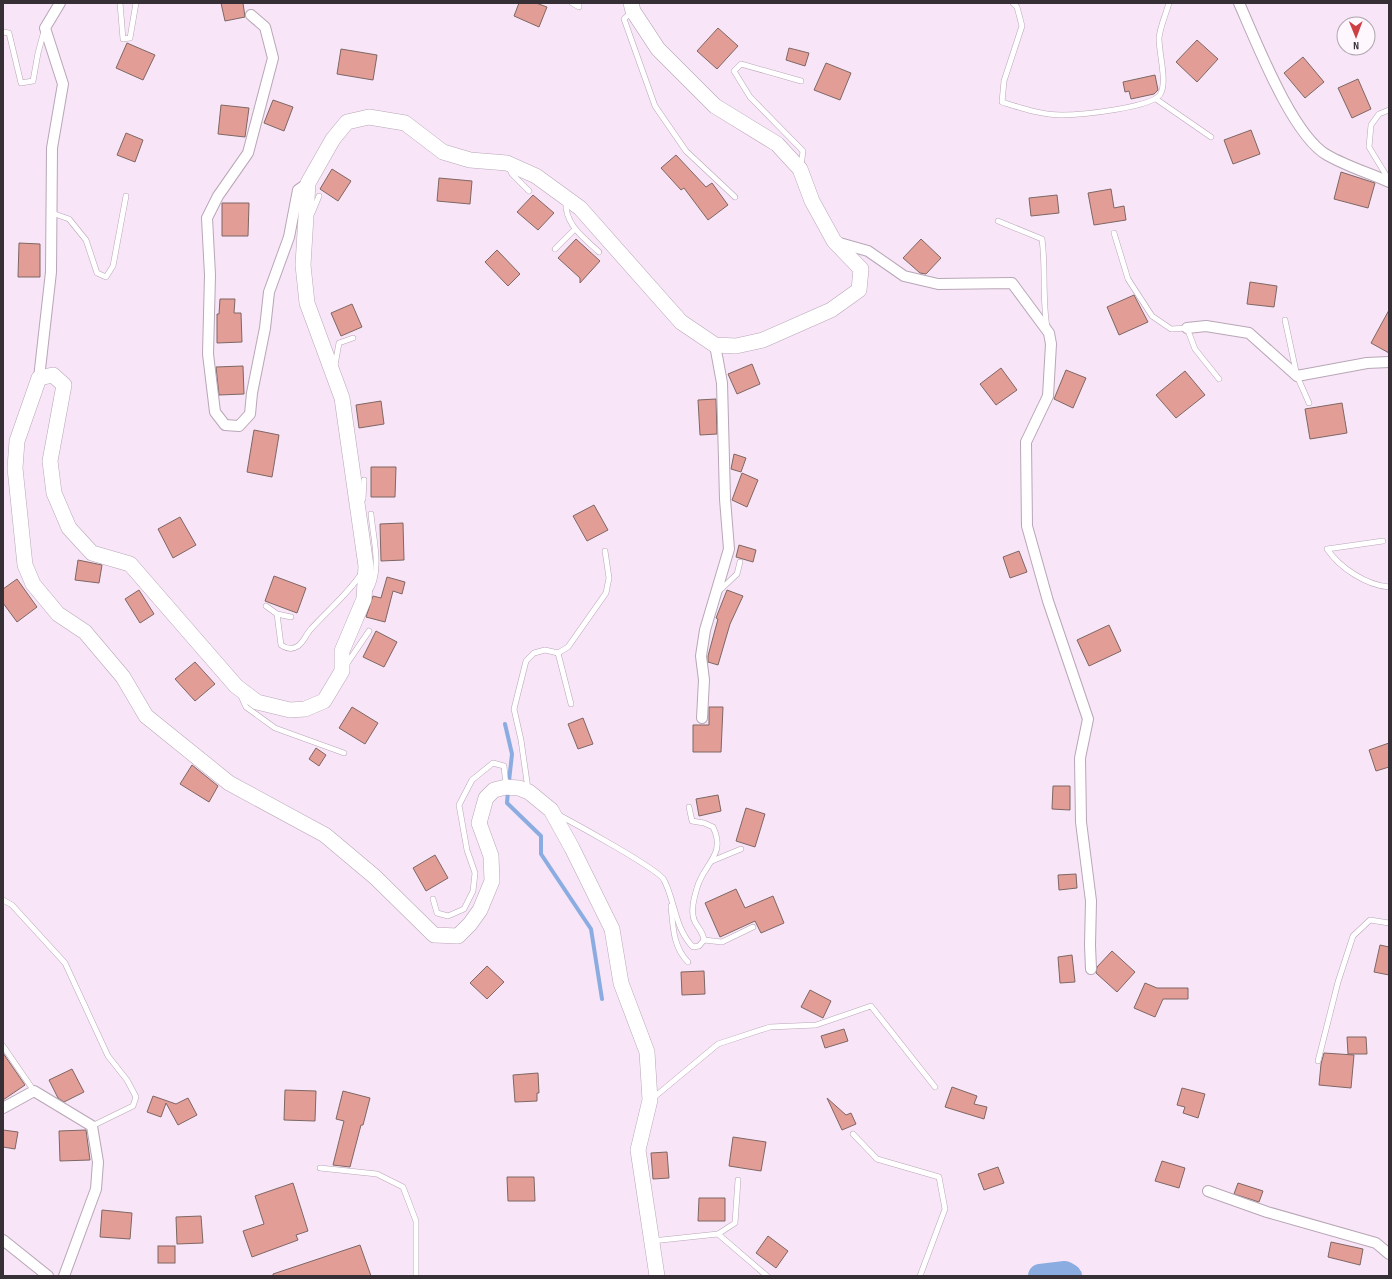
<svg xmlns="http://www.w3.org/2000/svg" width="1392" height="1279" font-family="'Sofia Sans Condensed',sans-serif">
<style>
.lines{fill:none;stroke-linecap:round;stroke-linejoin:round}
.stream{stroke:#8aace0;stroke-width:4}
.river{stroke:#8aace0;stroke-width:24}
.building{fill:#e29d97;stroke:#7e6764}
.lane-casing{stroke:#b8a7b7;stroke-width:6}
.street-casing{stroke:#b8a7b7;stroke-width:12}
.secondary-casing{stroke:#b8a7b7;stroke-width:16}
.lane{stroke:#fff;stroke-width:5}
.street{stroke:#fff;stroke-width:10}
.secondary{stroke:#fff;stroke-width:15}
</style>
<rect width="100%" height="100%" fill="#f8e5f7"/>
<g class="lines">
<g class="stream">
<path d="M505,724L512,754L509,781"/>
<path d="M508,791L507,803L541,836V854L591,929L602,999"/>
</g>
<path class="river" d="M1040,1276L1065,1273L1070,1276"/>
</g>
<g class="building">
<path d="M221,3H243L245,17L225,21Z"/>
<path d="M519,3H536L547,7L539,27L514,16Z"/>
<path d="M718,28L738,46L717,69L697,51Z"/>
<path d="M1197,40L1218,59L1197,82L1176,62Z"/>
<path d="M127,43L155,55L143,80L116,68Z"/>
<path d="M789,48L809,53L805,66L786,60Z"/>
<path d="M341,49L377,55L373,80L337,74Z"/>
<path d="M1303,57L1324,82L1305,98L1284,73Z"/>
<path d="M826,63L851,73L840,100L814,90Z"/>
<path d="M1155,75L1158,90L1154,94L1131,99L1129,91L1125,92L1123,82Z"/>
<path d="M1358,79L1371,109L1352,118L1338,88Z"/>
<path d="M273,100L293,107L284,131L264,123Z"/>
<path d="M221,105L249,108L245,137L218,134Z"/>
<path d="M1251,130L1260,154L1233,164L1224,140Z"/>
<path d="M126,133L143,140L135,162L117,155Z"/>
<path d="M676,155L706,187L712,183L728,205L708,220L684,188L681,190L661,168Z"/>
<path d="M332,169L351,181L338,201L320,189Z"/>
<path d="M1341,172L1375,183L1368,208L1334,199Z"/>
<path d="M439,178L472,181L470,204L437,201Z"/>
<path d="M1111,189L1114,208L1124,206L1126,220L1094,225L1088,193Z"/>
<path d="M533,195L554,213L538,230L517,212Z"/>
<path d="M1057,195L1059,213L1031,216L1029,198Z"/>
<path d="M222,203H249L248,236H222Z"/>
<path d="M576,239L600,261L580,283V278L558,258Z"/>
<path d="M921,239L941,258L926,274L920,273L903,258Z"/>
<path d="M19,243L40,244V277H18Z"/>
<path d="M497,250L520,274L508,286L485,262Z"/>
<path d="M1250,282L1277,286L1274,307L1247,304Z"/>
<path d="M1134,295L1148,322L1119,335L1107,307Z"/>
<path d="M220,299H235L234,313H241L242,342L217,343V314H219Z"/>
<path d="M352,304L362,327L341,336L331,313Z"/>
<path d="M1389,310V353L1371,343Z"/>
<path d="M752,364L760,384L737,394L728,374Z"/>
<path d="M243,366L244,394L219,395L216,367Z"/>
<path d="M1001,368L1017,390L996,405L980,384Z"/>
<path d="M1066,370L1086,378L1073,408L1054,399Z"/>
<path d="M1185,371L1205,395L1176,418L1156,395Z"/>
<path d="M716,399L717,434L700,435L698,400Z"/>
<path d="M381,401L384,424L359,428L356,405Z"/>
<path d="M1342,403L1347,433L1310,439L1305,409Z"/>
<path d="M254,430L279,435L272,477L247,472Z"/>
<path d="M734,454L746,458L741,472L731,469Z"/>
<path d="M371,467H396L395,497H371Z"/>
<path d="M742,473L758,480L747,507L732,500Z"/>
<path d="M594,505L608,530L587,541L573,516Z"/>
<path d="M180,517L196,545L173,558L158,529Z"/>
<path d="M403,523L404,560L381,561L380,524Z"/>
<path d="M739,545L756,550L753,562L736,557Z"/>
<path d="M1019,551L1027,572L1010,578L1003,557Z"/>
<path d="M78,560L102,565L99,583L75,580Z"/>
<path d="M274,576L306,588L297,613L265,601Z"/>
<path d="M387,577L405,582L402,594L393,591L385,622L366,617L373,596L381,598Z"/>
<path d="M17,579L37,607L17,622L3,603V589Z"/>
<path d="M139,590L154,614L140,623L125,599Z"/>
<path d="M727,590L743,596L730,624L718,665L708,662V656L718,619L716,618Z"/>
<path d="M1109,625L1121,651L1089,666L1077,640Z"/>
<path d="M376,631L397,642L384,667L363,657Z"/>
<path d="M195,662L215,684L195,701L175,679Z"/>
<path d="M352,707L378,723L365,744L339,728Z"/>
<path d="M709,707H723L721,752H693V725H709Z"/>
<path d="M583,718L593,744L578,749L568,724Z"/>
<path d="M1389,743V767L1376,771L1369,750Z"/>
<path d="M316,748L326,755L319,766L309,759Z"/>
<path d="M192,765L218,786L209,802L180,784Z"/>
<path d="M1053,786H1070V810L1052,809Z"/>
<path d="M718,795L721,811L699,816L696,799Z"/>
<path d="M746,808L765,814L755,847L736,841Z"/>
<path d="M435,855L448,878L426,891L413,868Z"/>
<path d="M1076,874L1077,888L1059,890L1058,875Z"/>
<path d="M736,889L745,908L773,896L784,923L761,933L755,921L720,937L705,903Z"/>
<path d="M1380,945L1389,947V975L1374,972Z"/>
<path d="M1112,951L1135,972L1117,992L1096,973L1097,967Z"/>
<path d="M1072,955L1075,982L1060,983L1058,957Z"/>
<path d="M487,966L504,982L487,999L470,983Z"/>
<path d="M704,971L705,994L682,995L681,972Z"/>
<path d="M1145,983L1157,988H1188V999H1163L1155,1017L1134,1008Z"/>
<path d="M810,990L831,1001L823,1018L801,1007Z"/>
<path d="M844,1029L848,1041L825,1048L821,1036Z"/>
<path d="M1347,1037H1366L1367,1054H1348Z"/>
<path d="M3,1053L25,1085L3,1100Z"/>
<path d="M1324,1053L1354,1055L1351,1088L1319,1085L1321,1064Z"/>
<path d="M72,1069L84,1092L64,1102L58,1098L49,1080Z"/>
<path d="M538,1073L539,1093H537V1101L515,1102L513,1075Z"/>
<path d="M952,1087L977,1096L974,1104L987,1107L984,1119L945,1107Z"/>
<path d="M1182,1088L1205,1094L1198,1118L1183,1113L1185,1107L1177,1105Z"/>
<path d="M285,1090L316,1091L315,1121L284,1120Z"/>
<path d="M343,1091L370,1098L363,1125H361L350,1167L333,1165L344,1121L336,1119Z"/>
<path d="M153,1096L176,1104L188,1098L197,1115L178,1125L166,1103L161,1117L147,1112Z"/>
<path d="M827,1098L846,1115L851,1113L856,1124L842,1130Z"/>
<path d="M3,1130L18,1132L15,1149L3,1147Z"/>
<path d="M86,1130L90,1160L60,1161L59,1131Z"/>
<path d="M733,1137L766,1142L761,1171L729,1166Z"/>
<path d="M667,1152L669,1178L653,1179L651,1153Z"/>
<path d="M1162,1161L1185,1168L1179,1188L1155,1181Z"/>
<path d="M998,1167L1004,1183L984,1190L978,1174Z"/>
<path d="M507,1177H534L535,1201H508Z"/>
<path d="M293,1183L308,1231L296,1235L298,1240L252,1257L243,1231L264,1224L255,1196Z"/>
<path d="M1238,1183L1263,1191L1259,1202L1234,1194Z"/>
<path d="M699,1198H725V1221H698Z"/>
<path d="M102,1210L132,1213L130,1239L100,1237Z"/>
<path d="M201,1216L203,1243L177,1244L176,1217Z"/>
<path d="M768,1236L788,1251L776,1268L756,1253Z"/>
<path d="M1331,1242L1363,1249L1360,1265L1328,1257Z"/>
<path d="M360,1245L371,1276H273V1274Z"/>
<rect x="158" y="1246" width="17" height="17"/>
</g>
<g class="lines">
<g class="lane-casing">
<g id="lane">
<path d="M120,3L123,39L130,38L136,3"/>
<path d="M572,3L579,7V3"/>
<path d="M1013,3L1017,7L1022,26L1004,81L1002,102C1021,108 1041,115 1062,115C1078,115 1155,108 1161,93C1167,80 1159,54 1159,38C1160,27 1166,14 1169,3"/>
<path d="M632,11L624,19L655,106L686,151L735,197"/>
<path d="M3,32L9,33L21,83L33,81L38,53L44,31"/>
<path d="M801,81L741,64L734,71L750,97L803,151L801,166"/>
<path d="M1156,99L1211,137"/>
<path d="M1389,110L1379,114L1371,125L1369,147L1389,180"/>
<path d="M509,168L512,174L529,191"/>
<path d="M566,201C564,224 584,238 599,252"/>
<path d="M52,213L69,219L86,240L97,273L106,277L113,266L126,196"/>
<path d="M312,213L319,196"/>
<path d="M998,221L1042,239C1046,269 1042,298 1047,327"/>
<path d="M1114,233L1128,279L1152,316L1171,329L1187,328L1195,349L1219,379"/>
<path d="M555,249L575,229"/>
<path d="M1285,320L1297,376L1309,403"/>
<path d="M335,365L339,343L353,338"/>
<path d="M363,499L364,480"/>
<path d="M1383,541L1327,549C1340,568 1366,585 1389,587"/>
<path d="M719,591L737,574L740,562"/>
<path d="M368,593C383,572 373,538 371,514"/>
<path d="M266,606L277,614L291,617"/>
<path d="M277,614L281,645C287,649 292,650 298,646C304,642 306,634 311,629C328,610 347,595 361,574"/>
<path d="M558,653L571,704"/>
<path d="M346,665L369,631"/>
<path d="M241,696L246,707L275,728L344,753"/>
<path d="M528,789L521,740L514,709L526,661L534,653L545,650L558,653L568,647L606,593L609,578L605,551"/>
<path d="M557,814C572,822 660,870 664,880C675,901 675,929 693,947L699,946L704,940C703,932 699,929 695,922C690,912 694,898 697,888C703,864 727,855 713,827L704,823L692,821L689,807"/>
<path d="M712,861L741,849"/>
<path d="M433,899L437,913L448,916L464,909L473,891L475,873L467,850L459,805L472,780L493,763L504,766L506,786"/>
<path d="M3,900L12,905L65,963L108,1056L127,1080L136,1097L133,1106L92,1126"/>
<path d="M671,906C673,926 673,947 688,962"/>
<path d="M704,940L722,942L753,927"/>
<path d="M3,1046L34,1091"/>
<path d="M1318,1061L1338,982L1353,936L1370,920L1389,923"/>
<path d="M652,1099L718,1044L770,1027L816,1025L871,1006L935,1087"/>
<path d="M853,1134L877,1159L939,1177L945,1209L920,1276"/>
<path d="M320,1168L377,1174L403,1187L416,1221V1276"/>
<path d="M718,1234L735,1223L738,1180"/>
<path d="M652,1241L718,1234L767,1276"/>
</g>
</g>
<g class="street-casing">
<g id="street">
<path d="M1239,3C1256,41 1292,135 1327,155C1346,166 1369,173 1389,182"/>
<path d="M251,15L265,27L273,58L248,153L218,196L207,218L210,275L208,354L215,412L225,425L239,426L250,414L252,393L265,328L269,292L289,237L298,190L308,183"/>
<path d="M836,242L868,251L904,276L938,284L1012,283L1049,333L1051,344L1048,396L1026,442L1027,526L1048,601L1088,719L1080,758L1081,822L1091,901L1090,945L1091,969"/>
<path d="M1187,328L1206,326L1249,333L1297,376L1367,363L1389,362"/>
<path d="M39,378L51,272L52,148L63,84L45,28L60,3"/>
<path d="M702,718L704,680L701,656L705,630L729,549L725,499L722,383L715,345"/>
<path d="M3,1108L34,1091L92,1126L98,1162L96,1189L64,1276"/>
<path d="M1208,1191L1267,1212L1376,1243L1389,1254"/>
<path d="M3,1240L48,1276"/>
</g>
</g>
<g class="secondary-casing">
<path id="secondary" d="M631,3L633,11L658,49L715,106L777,144L800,169L812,201L834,241L861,269L859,290L831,310L763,340L736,346L715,345L681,322L580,208L536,176L507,163L470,160L443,152L405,123L369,117L347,122L333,139L308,183L303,265L307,303L342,398L366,566L364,599L342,651V671L324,701L305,709L290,710L257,702L236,686L130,564L92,553L69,528L54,493L50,461L64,385L53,375L39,378L17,441L15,468L25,565L33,584L58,614L85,632L123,677L146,716L229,783L325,835L375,877L434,935L458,936L470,924L480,910L492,881L491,856L479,823L486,798L494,790L506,787L519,788L529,792L551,810L572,848L612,929L621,983L647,1052L650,1100L638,1150L657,1276"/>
</g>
<use href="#lane" class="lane"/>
<use href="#street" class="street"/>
<use href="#secondary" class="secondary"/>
</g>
<rect width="1392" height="1279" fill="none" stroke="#362f35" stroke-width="8"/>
<g transform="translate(1356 36) rotate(179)"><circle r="19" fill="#fef7fe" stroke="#aea7ae"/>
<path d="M0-3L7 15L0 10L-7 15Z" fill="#ce3f43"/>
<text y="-6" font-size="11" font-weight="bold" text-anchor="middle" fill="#362f35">N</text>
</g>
</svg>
